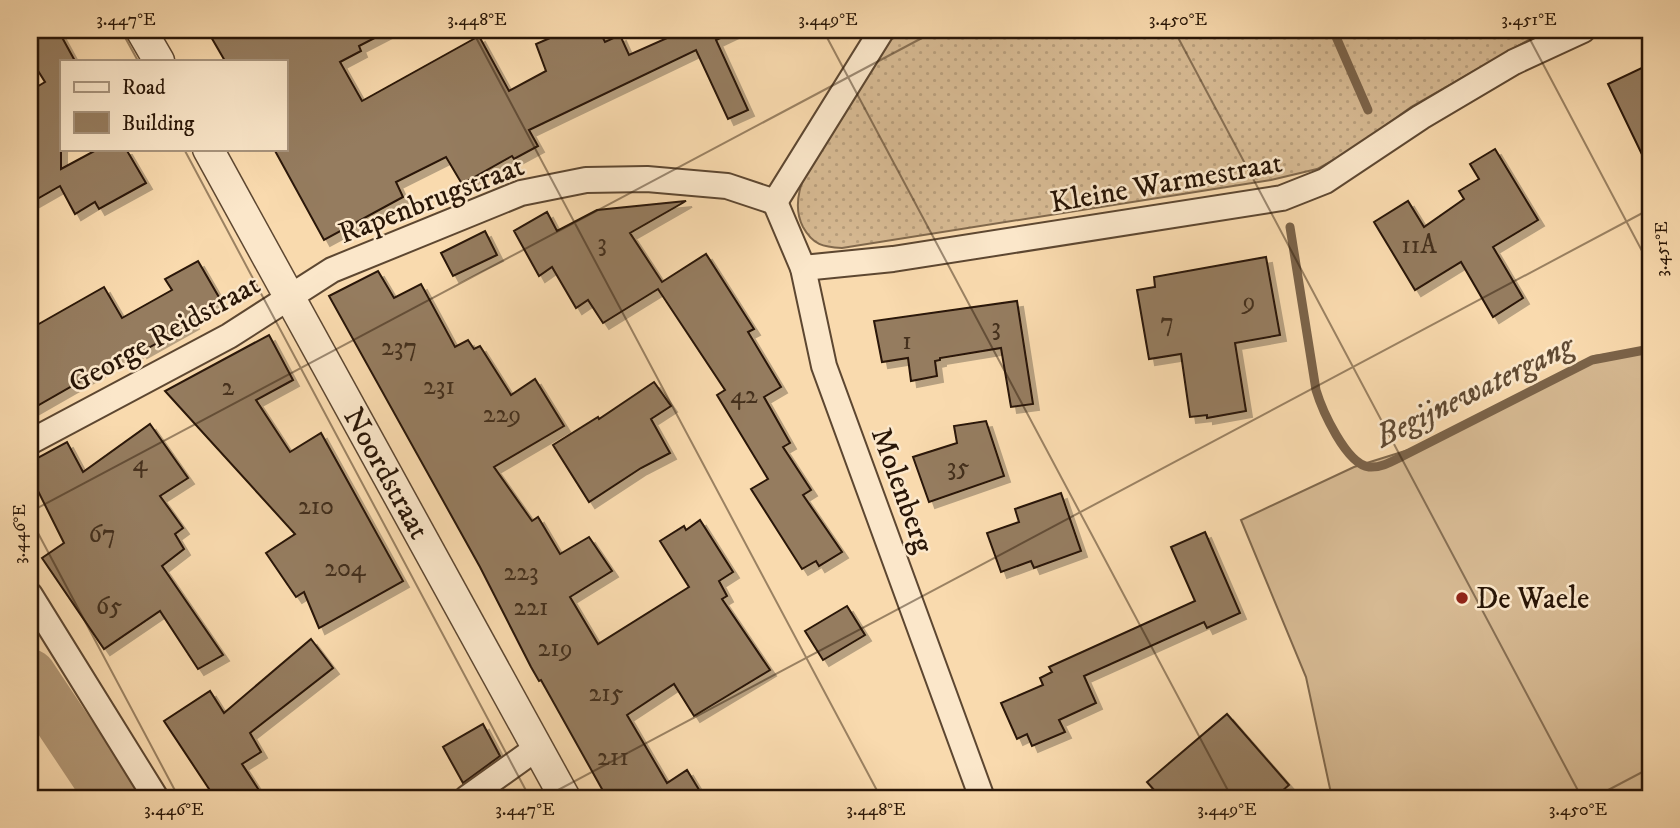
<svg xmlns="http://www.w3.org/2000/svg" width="1680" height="828" font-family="'IM FELL DW Pica',serif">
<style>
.grass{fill:url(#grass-dots);stroke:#80684c;stroke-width:2}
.pitch{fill:#d6b992;stroke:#80684c;stroke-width:2}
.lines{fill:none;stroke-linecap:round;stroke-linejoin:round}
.stream{stroke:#7b6349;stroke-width:9}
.river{stroke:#b29775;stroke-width:52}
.building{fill:#957c5e;stroke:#291607;stroke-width:2;filter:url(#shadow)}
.minor-casing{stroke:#5d4731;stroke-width:28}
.tertiary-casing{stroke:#5d4731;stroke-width:33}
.minor{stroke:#fbe7ca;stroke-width:24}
.tertiary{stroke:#fbe7ca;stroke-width:30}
.ticks{fill:none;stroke:#291607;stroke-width:2;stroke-opacity:0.45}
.poi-dot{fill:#8f2418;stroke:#fbe7ca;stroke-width:2.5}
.labels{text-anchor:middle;stroke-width:5;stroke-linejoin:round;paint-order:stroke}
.number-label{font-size:26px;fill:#44301d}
.street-label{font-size:30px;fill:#291607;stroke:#fbe7ca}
.poi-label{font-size:30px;fill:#291607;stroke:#fbe7ca;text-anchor:start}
.water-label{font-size:32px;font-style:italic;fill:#604a33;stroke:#fbe7ca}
.neatline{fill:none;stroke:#291607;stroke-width:2.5}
.ticks-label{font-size:18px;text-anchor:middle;fill:#291607}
</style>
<defs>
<pattern id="grass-dots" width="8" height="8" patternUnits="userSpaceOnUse" patternTransform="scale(1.75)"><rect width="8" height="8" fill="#d6b992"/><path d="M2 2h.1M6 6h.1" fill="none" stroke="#b89e7c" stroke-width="1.8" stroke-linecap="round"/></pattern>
<filter id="shadow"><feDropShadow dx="6" dy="6" stdDeviation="0" flood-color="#0004"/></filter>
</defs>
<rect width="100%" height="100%" fill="#f9daae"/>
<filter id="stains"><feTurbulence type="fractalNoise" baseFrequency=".00286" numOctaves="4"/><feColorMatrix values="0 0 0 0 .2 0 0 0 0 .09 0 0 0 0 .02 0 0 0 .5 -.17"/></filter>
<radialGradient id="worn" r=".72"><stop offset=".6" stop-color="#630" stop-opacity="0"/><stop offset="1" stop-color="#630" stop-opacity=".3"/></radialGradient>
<path class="grass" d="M895,30H1550L1532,38L1411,107L1353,149L1317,169L1271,180L842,248C823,247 813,245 803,227C783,189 826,138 846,107C862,81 878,55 895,30Z"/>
<path class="pitch" d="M1650,349V798H1332L1306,677L1241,520L1354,467L1437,441L1594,356Z"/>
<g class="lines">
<g class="stream">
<path d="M1333,30L1368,110"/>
<path d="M1290,227L1316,390C1322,410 1346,464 1369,467C1380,468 1391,462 1401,457L1592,360L1650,349"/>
</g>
<path class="river" d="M30,675L112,798"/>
</g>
<g class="building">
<path d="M30,30H58L75,61H61V169L98,149H126L146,183L99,209L95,202L75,214L60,186L30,203V91L45,82L30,58Z"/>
<path d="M207,30H390L359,46L361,51L340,62L362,101L479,36L509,91L546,71L536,44L550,38L544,30H599L605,42L620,35L629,55L685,30H737L716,40L748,110L728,119L696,50L529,130L538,146L514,159L512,156L462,184L446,157L396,182L403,197L324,240L274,149H285V61H225Z"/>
<path d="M1650,64V171L1608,84Z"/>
<path d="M1495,149L1538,220L1493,247L1523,298L1493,317L1461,262L1415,290L1374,222L1408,201L1424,227L1464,199L1459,191L1479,179L1470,164Z"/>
<path d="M686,201L630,233L662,282L706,254L754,329L748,332L781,387L764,397L790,443L783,447L811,490L803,495L842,552L819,566L816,561L802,569L751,489L768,479L717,395L725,390L658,289L603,323L588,300L576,308L552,267L539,276L514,231L547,212L557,231L597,210Z"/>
<path d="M485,231L497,255L453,276L441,253Z"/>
<path d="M1266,257L1280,335L1235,343L1246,411L1207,418V415L1190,417L1181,354L1149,359L1137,290L1155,287L1154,277Z"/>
<path d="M198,261L220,299L189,317L193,323L141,352L140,350L131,355L130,353L30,410V329L104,287L122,318L172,290L165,279Z"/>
<path d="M378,271L394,298L421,284L455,347L468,340L474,349L480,346L511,395L535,379L564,426L494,467L532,521L538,517L560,554L589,537L612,571L570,597L598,644L689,587L660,541L684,526L686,530L700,520L733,572L719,581L727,596L722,599L770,670L694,716L674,684L627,715L667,783L687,770L704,798H607L541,680L539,681L531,667L480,567L329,296Z"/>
<path d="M1017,301L1033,404L1011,407L1001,348L940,358V360L935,361L937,376L911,381L908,358L882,362L874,321Z"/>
<path d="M269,335L293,380L256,400L290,452L321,433L403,581L319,628L304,592L296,597L266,553L295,534L165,391Z"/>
<path d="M654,382L671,406L651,419L670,453L641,468L589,502L553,445L598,417L599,419Z"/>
<path d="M986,421L1004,476L929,502L913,457L957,443L954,426Z"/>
<path d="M150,424L188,478L160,496L183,528L175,534L184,549L162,566L223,655L198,669L160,611L104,649L42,558L64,543L30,475V462L67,442L83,472Z"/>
<path d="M1061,493L1081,551L1034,568L1031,561L1001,572L987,533L1019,522L1015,509Z"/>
<path d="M1205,532L1240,613L1207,628L1204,622L1084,676L1096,703L1059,720L1065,732L1032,746L1027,734L1017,739L1001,703L1043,685L1040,678L1052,672L1049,667L1195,601L1171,547Z"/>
<path d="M847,606L865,635L823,660L805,631Z"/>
<path d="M311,639L333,668L250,733L261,752L242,764L264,798H215L164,721L210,691L224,713Z"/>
<path d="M1227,714L1289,785L1274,798H1161L1147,782Z"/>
<path d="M483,724L500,756L463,783L443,747Z"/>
</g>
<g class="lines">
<g class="minor-casing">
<g id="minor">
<path d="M775,202L803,268L824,366L982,798"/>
<path d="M803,268L893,259L1282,198L1325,181L1421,117L1514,62L1583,30"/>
<path d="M30,442L229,336L332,270L521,193L586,180L647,179L727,186L775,202L882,30"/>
<path d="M30,595L156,798"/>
<path d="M467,798L537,748"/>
</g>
</g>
<g class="tertiary-casing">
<g id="tertiary">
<path d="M141,30L159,61"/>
<path d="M208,149L565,798"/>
</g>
</g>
<use href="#minor" class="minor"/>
<use href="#tertiary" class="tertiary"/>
</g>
<path class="ticks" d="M121,30L138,61M472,30L881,798M823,30L1232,798M1174,30L1582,798M1525,30L1650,266M184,149L530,798M30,512L937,30M30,518L179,798M543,798L1650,209M1593,798L1650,768"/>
<circle class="poi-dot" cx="1462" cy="598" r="7"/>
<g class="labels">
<g class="number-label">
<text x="602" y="251">3</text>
<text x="1419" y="253">11A</text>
<text x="1249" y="309">9</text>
<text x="1167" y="330">7</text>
<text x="996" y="335">3</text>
<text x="907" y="349">1</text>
<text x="399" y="355">237</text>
<text x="439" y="394">231</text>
<text x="228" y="395">2</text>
<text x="744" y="403">42</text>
<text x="502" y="422">229</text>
<text x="140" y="471">4</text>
<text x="958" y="475">35</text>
<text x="316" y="514">210</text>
<text x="102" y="542">67</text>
<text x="345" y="576">204</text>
<text x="521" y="580">223</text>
<text x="109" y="614">65</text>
<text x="531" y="615">221</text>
<text x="555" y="656">219</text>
<text x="606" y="701">215</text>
<text x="613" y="765">211</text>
</g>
<g class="street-label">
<text transform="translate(1166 182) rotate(-10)" y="10">Kleine Warmestraat</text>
<text transform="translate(431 199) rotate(-21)" y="10">Rapenbrugstraat</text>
<text transform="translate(164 333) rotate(-29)" y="10">George Reidstraat</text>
<text transform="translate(387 473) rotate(61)" y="10">Noordstraat</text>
<text transform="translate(903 490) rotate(70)" y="10">Molenberg</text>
</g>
<g class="poi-label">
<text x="1476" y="608">De Waele</text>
</g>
<g class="water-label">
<text transform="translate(1474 390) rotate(-26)" y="11">Begijnewatergang</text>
</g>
</g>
<rect width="1680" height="828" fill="none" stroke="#f9daae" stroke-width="77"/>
<rect x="60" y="60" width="228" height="91" fill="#fbe7ca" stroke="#a7937c" stroke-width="2"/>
<rect x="74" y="82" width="35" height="10" fill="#fbe7ca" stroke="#a7937c" stroke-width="2"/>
<text x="122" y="94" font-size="21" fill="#291607">Road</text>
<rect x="74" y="112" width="35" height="21" fill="#957c5e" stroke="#a7937c" stroke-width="2"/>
<text x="122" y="130" font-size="21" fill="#291607">Building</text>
<rect x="38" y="38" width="1604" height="752" class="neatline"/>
<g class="ticks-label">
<text x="126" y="25">3.447°E</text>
<text x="477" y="25">3.448°E</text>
<text x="828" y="25">3.449°E</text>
<text x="1178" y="25">3.450°E</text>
<text x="1529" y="25">3.451°E</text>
<text transform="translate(1661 249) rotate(-90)" y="6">3.451°E</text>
<text transform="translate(19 534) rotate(-90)" y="6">3.446°E</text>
<text x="174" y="815">3.446°E</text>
<text x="525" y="815">3.447°E</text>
<text x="876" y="815">3.448°E</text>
<text x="1227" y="815">3.449°E</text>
<text x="1578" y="815">3.450°E</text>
</g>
<rect width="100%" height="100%" filter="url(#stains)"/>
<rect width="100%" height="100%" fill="url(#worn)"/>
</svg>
